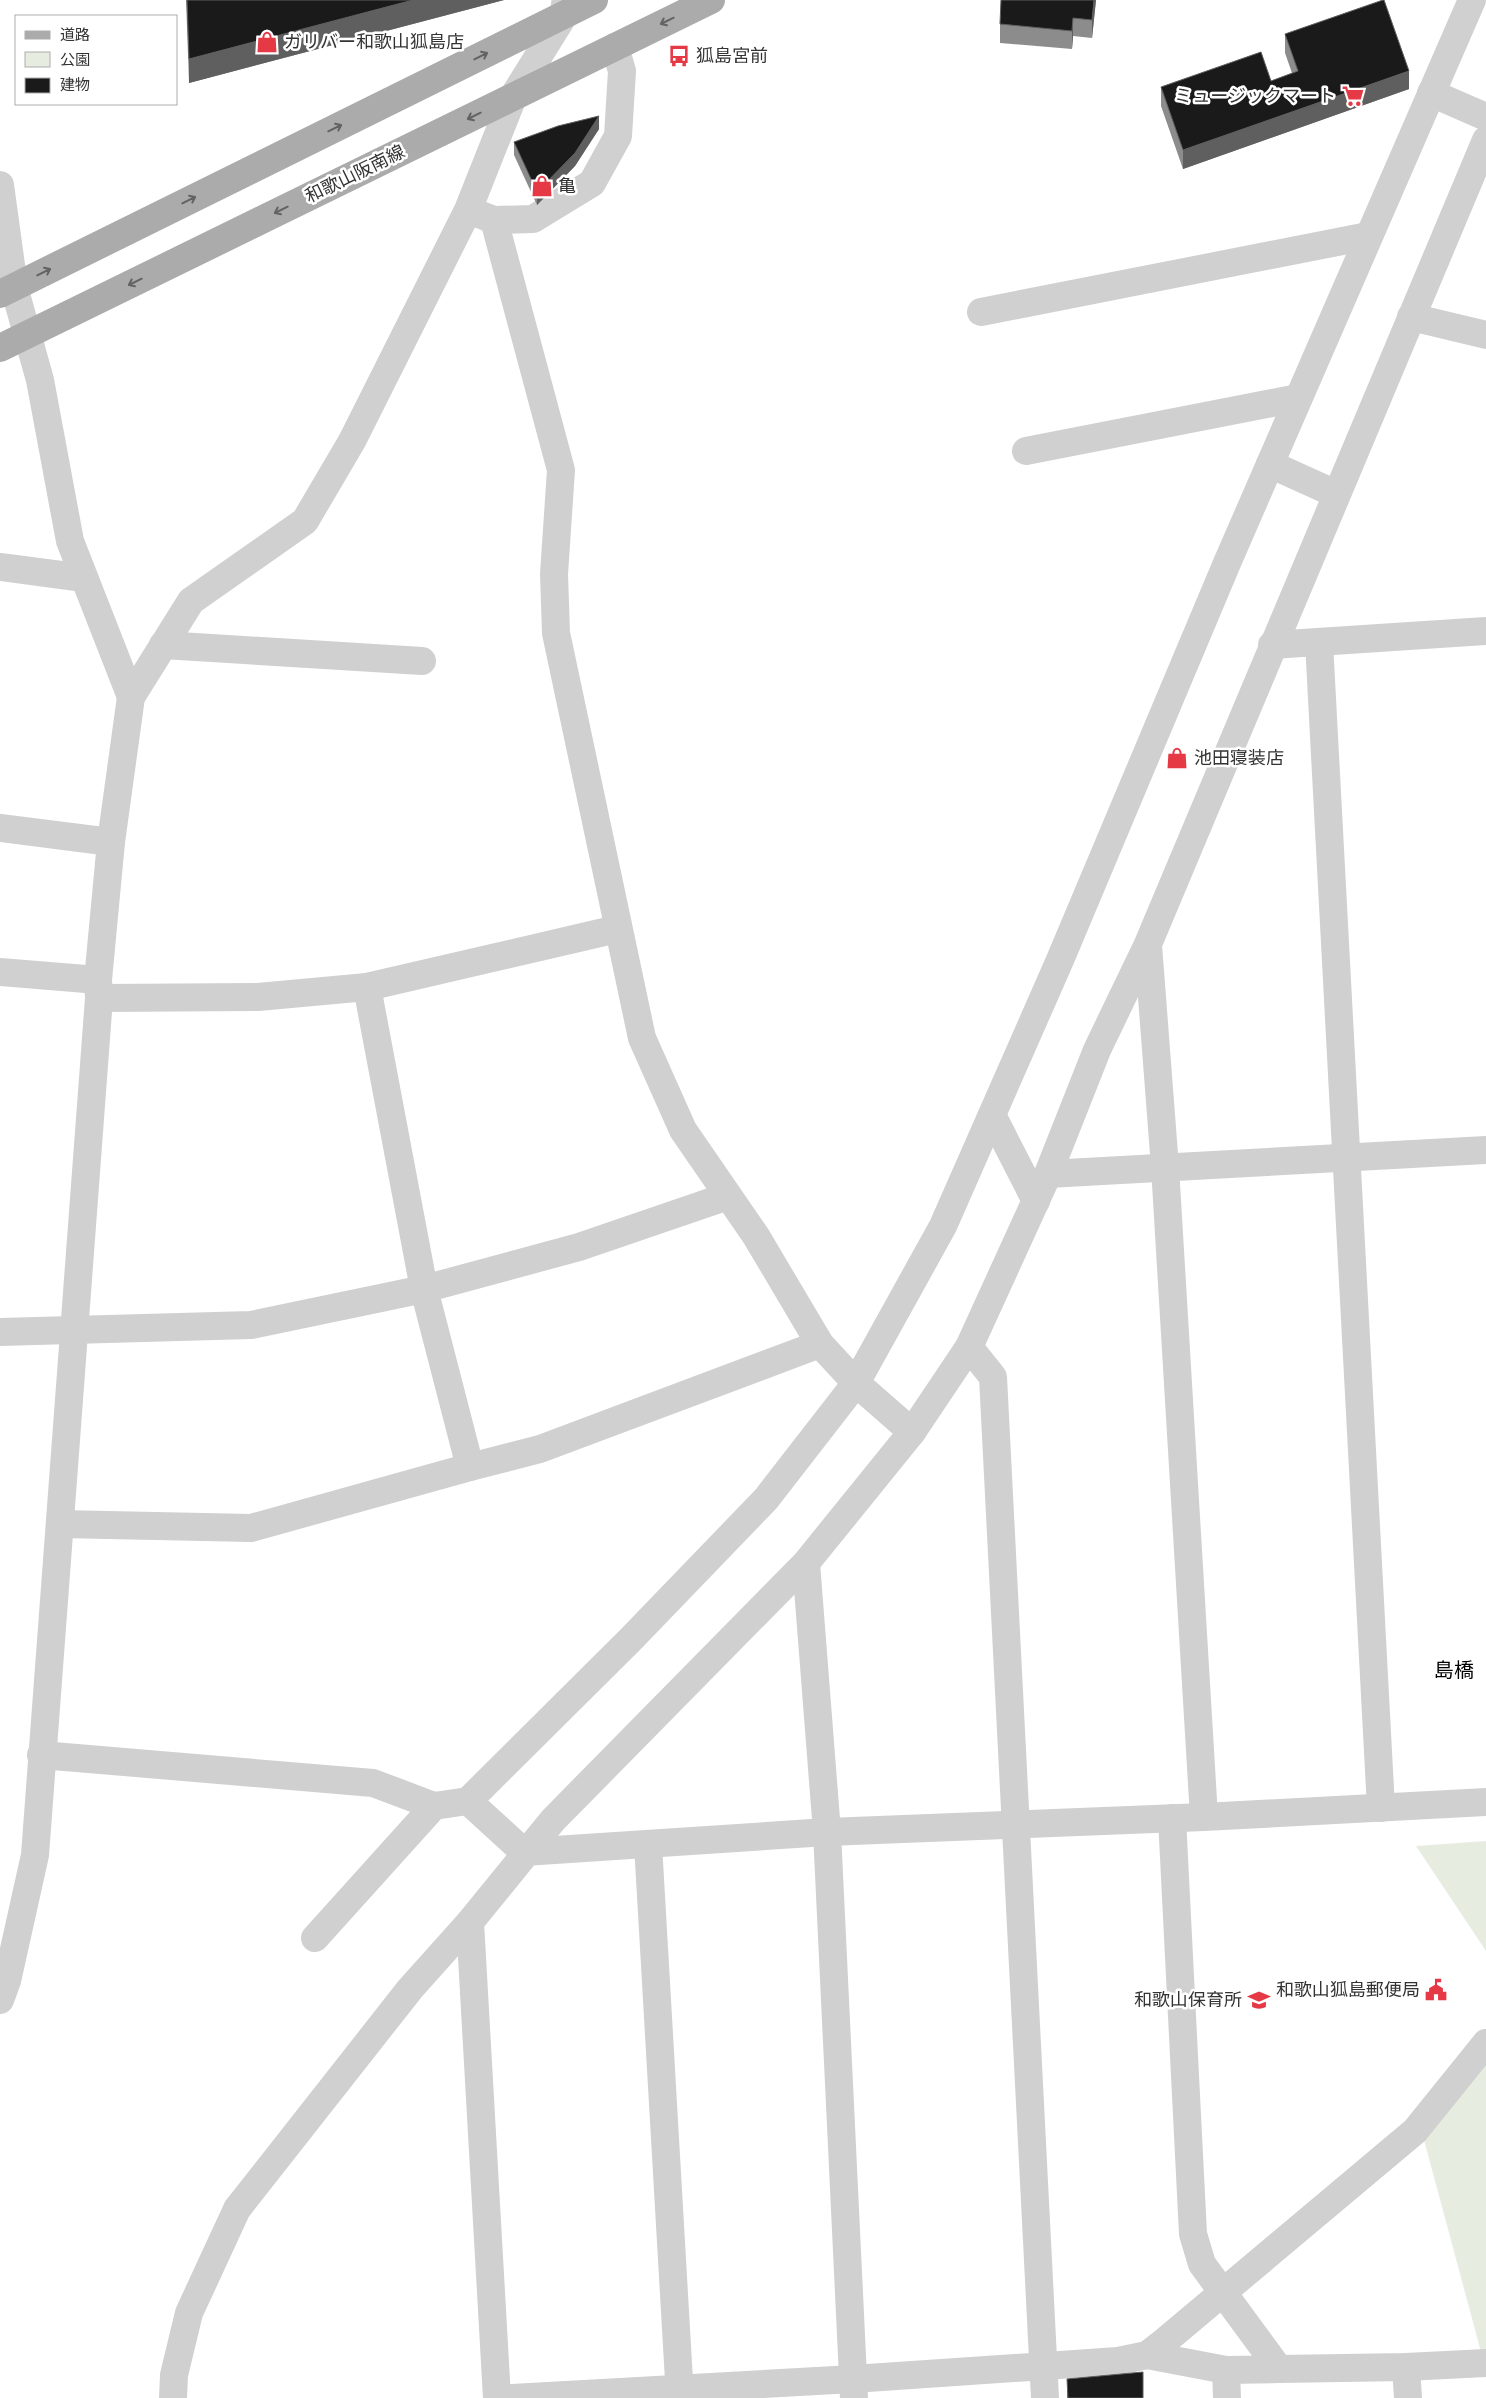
<svg xmlns="http://www.w3.org/2000/svg" width="1486" height="2398" font-family="'Alegreya Sans','Noto Sans JP',sans-serif">
<style>
.green{fill:#e6ecdf}
.lines{fill:none;stroke-linecap:round;stroke-linejoin:round}
.minor{stroke:#d0d0d0;stroke-width:28}
.major{stroke:#ababab;stroke-width:28}
.wall{fill:#8c8c8c}
.shaded-wall{fill:#5f5f5f}
.building{fill:#1a1a1a;stroke:#5f5f5f}
.oneway{stroke:#636363}
.labels{text-anchor:middle;stroke-width:5;stroke-linejoin:round;paint-order:stroke}
.poi-label{font-size:18px;fill:#333;stroke:#fff;text-anchor:start}
.street-label{font-size:18px;fill:#333;stroke:#fff}
.quarter-label{font-size:20px;fill:#000;stroke:#fff}
</style>
<rect width="100%" height="100%" fill="#fff"/>
<g class="green">
<path d="M1486,1841V1951L1416,1846Z"/>
<path d="M1486,2042V2363H1484L1420,2125Z"/>
</g>
<g class="lines">
<g class="minor">
<path d="M1431,93L1486,117"/>
<path d="M0,185L14,287L40,380L70,541L131,697"/>
<path d="M476,213L494,220L533,219L592,183L618,136L622,71L615,47"/>
<path d="M494,220L561,470L554,574L556,633L642,1038L683,1130L756,1236L820,1344L856,1383L912,1432"/>
<path d="M981,312L1368,236"/>
<path d="M1411,317L1486,335"/>
<path d="M1026,451L1298,398"/>
<path d="M1270,464L1336,494"/>
<path d="M0,567L84,578"/>
<path d="M1319,642L1381,1808"/>
<path d="M163,645L422,661"/>
<path d="M1272,645L1486,631"/>
<path d="M0,828L111,842"/>
<path d="M1148,945L1165,1167L1204,1817"/>
<path d="M0,972L98,980"/>
<path d="M99,998L258,997L367,987L617,929"/>
<path d="M992,1115L1036,1201"/>
<path d="M1048,1174L1486,1150"/>
<path d="M0,1332L251,1325L424,1289L579,1247L728,1196"/>
<path d="M969,1347L993,1377L1045,2398"/>
<path d="M470,1467L540,1449L820,1344"/>
<path d="M60,1524L251,1528L470,1467L424,1289L367,987"/>
<path d="M806,1563L827,1832L854,2398"/>
<path d="M41,1755L373,1783L434,1806"/>
<path d="M468,1801L631,1639L766,1499L856,1383L943,1226L1060,960L1227,563L1472,0"/>
<path d="M648,1844L680,2398"/>
<path d="M470,1922L497,2398"/>
<path d="M315,1938L434,1806L468,1801L524,1852L827,1832L1204,1817L1486,1802"/>
<path d="M0,2000L7,1981L35,1855L99,998L98,980L111,842L131,697L191,601L305,521L352,441L468,210L513,97L564,15L565,4"/>
<path d="M1147,2355L1226,2370L1279,2369L1202,2264L1193,2234L1172,1818"/>
<path d="M1406,2367L1408,2398"/>
<path d="M1279,2369L1406,2367L1486,2363"/>
<path d="M1226,2370L1227,2398"/>
<path d="M173,2398L174,2375L189,2313L237,2209L410,1989L470,1922L553,1820L806,1563L912,1432L969,1347L1048,1174L1097,1050L1148,944L1486,140"/>
<path d="M512,2398L853,2379L1118,2361L1147,2355L1165,2341L1415,2131L1486,2043"/>
</g>
<g class="major">
<path d="M0,294L594,0"/>
<path d="M0,348L711,0"/>
</g>
</g>
<g class="wall">
<path d="M186,0H504L189,83Z"/>
<path d="M1096,0L1092,38L1073,36L1072,49L1000,43V24Z"/>
<path d="M1285,34L1409,89L1183,169L1161,106V87L1271,81L1292,73L1285,53Z"/>
<path d="M599,129L575,166L537,205L514,155V142Z"/>
<path d="M1067,2379L1143,2398H1067Z"/>
</g>
<g class="shaded-wall">
<path d="M413,0H504L189,83V59Z"/>
<path d="M1094,0H1096L1092,38V20Z"/>
<path d="M1073,18V36L1072,49V31Z"/>
<path d="M1409,71V89L1183,169V150Z"/>
<path d="M599,116V129L575,166L537,205V192Z"/>
</g>
<g class="building">
<path d="M187,0H413L189,59Z"/>
<path d="M1001,0H1094L1092,20L1073,18L1072,31L1000,24Z"/>
<path d="M1383,0H1384L1409,71L1183,150L1161,87L1261,52L1271,81L1298,71L1285,34Z"/>
<path d="M599,116L575,153L537,192L514,142L558,126Z"/>
<path d="M1143,2372V2398H1068L1067,2379Z"/>
</g>
<defs><path id="oneway-shaft" d="M-6 0H5M1.5-3L5.5 0L1.5 3" fill="none" stroke-width="1.6" stroke-linecap="round" stroke-linejoin="round" transform="scale(1.25)"/></defs>
<g class="oneway">
<use href="#oneway-shaft" transform="translate(667 21) rotate(154)"/>
<use href="#oneway-shaft" transform="translate(481 56) rotate(-26)"/>
<use href="#oneway-shaft" transform="translate(474 116) rotate(154)"/>
<use href="#oneway-shaft" transform="translate(335 128) rotate(-26)"/>
<use href="#oneway-shaft" transform="translate(189 200) rotate(-26)"/>
<use href="#oneway-shaft" transform="translate(281 210) rotate(154)"/>
<use href="#oneway-shaft" transform="translate(44 272) rotate(-26)"/>
<use href="#oneway-shaft" transform="translate(135 282) rotate(154)"/>
</g>
<defs>
<g id="shop-bare" transform="scale(1.725)"><path d="M-5-2.5h2.3a2.7 3.5 0 0 1 5.4 0H5L5.5 6h-11ZM-1.5-2.5h3a1.5 2.3 0 0 0-3 0Z" fill="#e63946" stroke="#fff" stroke-width="2.5" paint-order="stroke"/></g>
<g id="bus-bare" transform="scale(1.725)"><path d="M-5-6H5V4H4V6H2V4H-2V6H-4V4H-5ZM-3.5-4V0h7V-4ZM-3.5 1.2v1.5H-2V1.2ZM2 1.2v1.5H3.5V1.2Z" fill="#e63946" stroke="#fff" stroke-width="2.5" paint-order="stroke"/></g>
<g id="supermarket-bare" transform="scale(1.725)"><path d="M-6-5.5h2.5l.6 2H6L4.5 2H-2.5L-4.4-4H-6ZM-1.5 3.2a1.3 1.3 0 1 0 .1 0ZM3 3.2a1.3 1.3 0 1 0 .1 0Z" fill="#e63946" stroke="#fff" stroke-width="2.5" paint-order="stroke"/></g>
<g id="civic-bare" transform="scale(1.725)"><path d="M-.6-6.5H3V-4.5H.6V-3L4-1V1h2V6H-6V1h2V-1L-.6-3ZM-1.2 2.5V6h2.4V2.5Z" fill="#e63946" stroke="#fff" stroke-width="2.5" paint-order="stroke"/></g>
<g id="school-bare" transform="scale(1.725)"><path d="M0-5L7-2L0 1L-7-2ZM-4 1L0 2.5L4 1V4Q0 6-4 4Z" fill="#e63946" stroke="#fff" stroke-width="2.5" paint-order="stroke"/></g>
</defs>
<g fill-rule="evenodd">
<use href="#shop-bare" x="267" y="42"/>
<use href="#bus-bare" x="679" y="56"/>
<use href="#supermarket-bare" x="1353" y="96"/>
<use href="#shop-bare" x="542" y="186"/>
<use href="#shop-bare" x="1177" y="758"/>
<use href="#civic-bare" x="1436" y="1990"/>
<use href="#school-bare" x="1259" y="2000"/>
</g>
<g class="labels">
<g class="poi-label">
<text x="284" y="48">ガリバー和歌山狐島店</text>
<text x="696" y="62">狐島宮前</text>
<text x="1336" y="102" text-anchor="end">ミュージックマート</text>
<text x="558" y="192">亀</text>
<text x="1194" y="764">池田寝装店</text>
<text x="1420" y="1996" text-anchor="end">和歌山狐島郵便局</text>
<text x="1242" y="2006" text-anchor="end">和歌山保育所</text>
</g>
<g class="street-label">
<text transform="translate(355 174) rotate(-26)" y="6">和歌山阪南線</text>
</g>
<g class="quarter-label">
<text x="1454" y="1677">島橋</text>
</g>
</g>
<rect x="15" y="15" width="162" height="90" fill="#ffffff" stroke="#adadad"/>
<rect x="25" y="31" width="25" height="8" fill="#ababab" stroke="#adadad"/>
<text x="60" y="40" font-size="15" fill="#333333">道路</text>
<rect x="25" y="52" width="25" height="15" fill="#e6ecdf" stroke="#adadad"/>
<text x="60" y="65" font-size="15" fill="#333333">公園</text>
<rect x="25" y="78" width="25" height="15" fill="#1a1a1a" stroke="#adadad"/>
<text x="60" y="90" font-size="15" fill="#333333">建物</text>
</svg>
